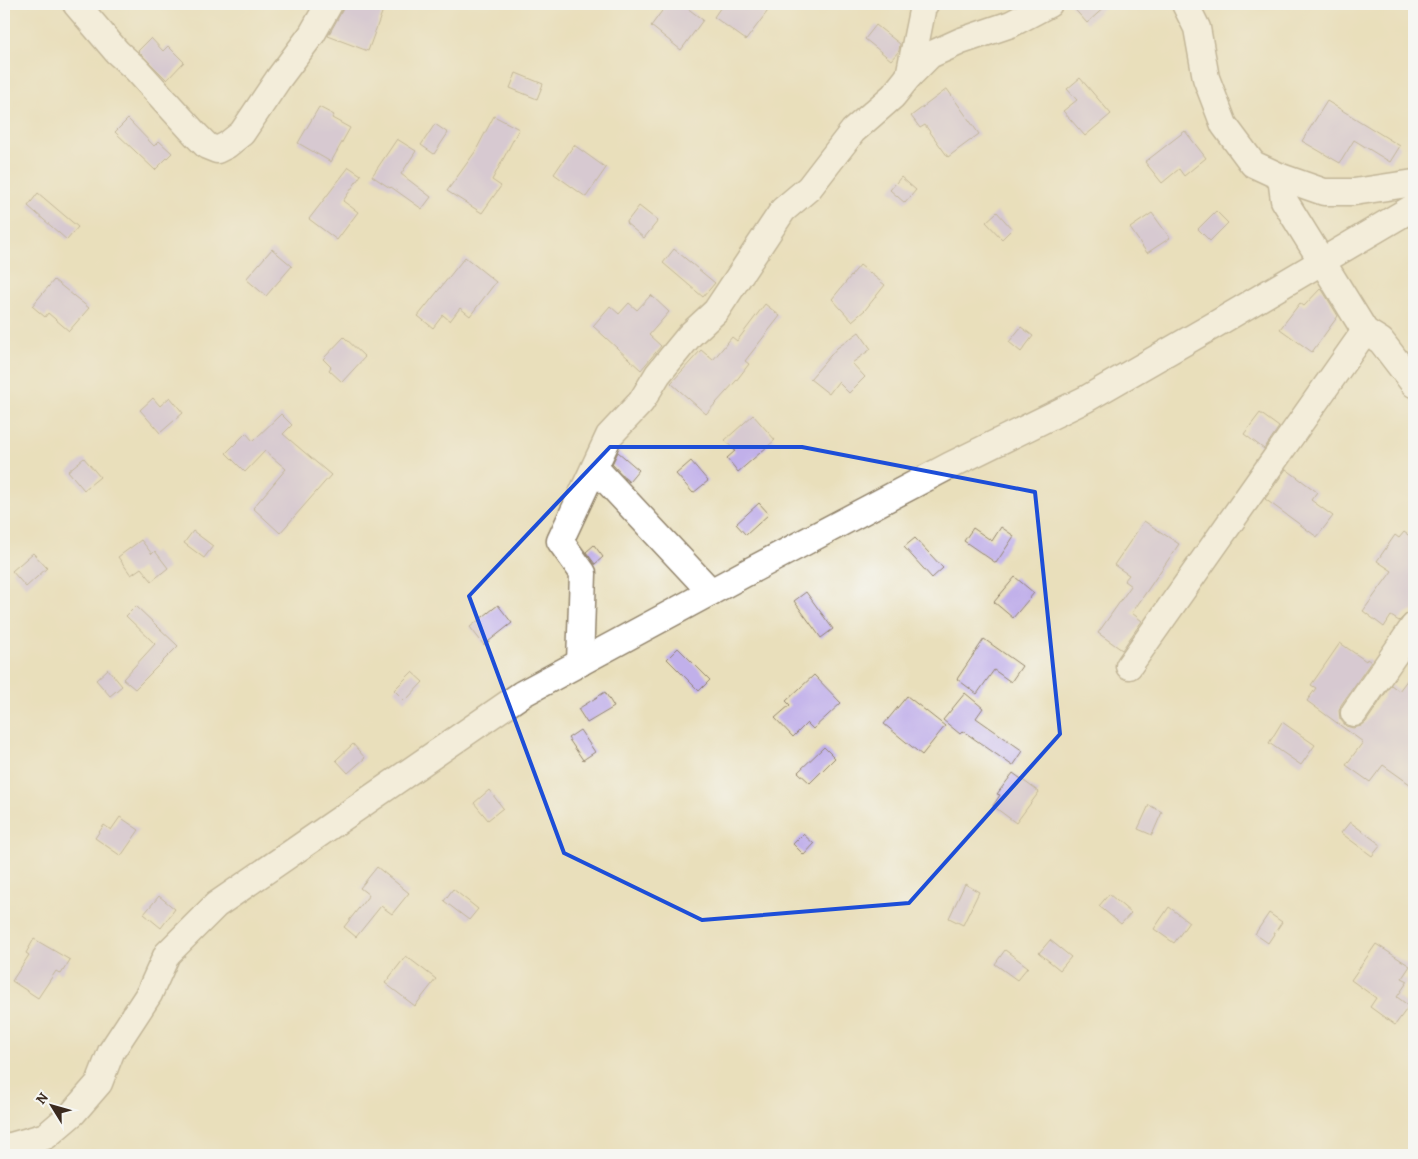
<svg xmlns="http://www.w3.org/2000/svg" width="1418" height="1159" font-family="Alegreya,serif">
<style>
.building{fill:#c1b0ea}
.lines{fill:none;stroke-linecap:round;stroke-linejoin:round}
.minor-casing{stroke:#92846c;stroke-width:29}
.minor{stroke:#fff;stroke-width:26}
.marked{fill:none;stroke:#1d4ed8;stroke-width:4;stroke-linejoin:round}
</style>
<rect width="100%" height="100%" fill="#f6f6f2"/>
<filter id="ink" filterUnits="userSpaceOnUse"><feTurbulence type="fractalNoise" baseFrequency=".02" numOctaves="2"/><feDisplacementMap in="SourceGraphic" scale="10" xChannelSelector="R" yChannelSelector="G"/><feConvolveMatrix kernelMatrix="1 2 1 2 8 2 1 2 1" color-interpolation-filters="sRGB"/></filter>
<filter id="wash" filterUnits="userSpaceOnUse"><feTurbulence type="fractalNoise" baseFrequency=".0096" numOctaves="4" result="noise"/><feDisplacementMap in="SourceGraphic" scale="20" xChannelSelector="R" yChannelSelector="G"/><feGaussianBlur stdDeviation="1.12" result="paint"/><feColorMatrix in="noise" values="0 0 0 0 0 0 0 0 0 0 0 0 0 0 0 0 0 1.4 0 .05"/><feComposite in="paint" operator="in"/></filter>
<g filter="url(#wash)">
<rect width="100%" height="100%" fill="#e9dfbb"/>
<g id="blocks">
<g class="building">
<path d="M344,4H367L383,10L368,51L328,36L342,11Z"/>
<path d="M667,4H682L703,20L681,50L651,26Z"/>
<path d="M723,4H773L746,40L714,17Z"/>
<path d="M1070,4H1108L1087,23Z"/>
<path d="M876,25L900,44L899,51L891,60L865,39Z"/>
<path d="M151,38L163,51L168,46L184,62L167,80L138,51Z"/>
<path d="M516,73L543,84L537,99L510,88Z"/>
<path d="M1080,78L1111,114L1085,136L1063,111L1077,100L1067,89Z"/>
<path d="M947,89L979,134L948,157L925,125L920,128L911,116Z"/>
<path d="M1327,101L1400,146L1390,162L1354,140L1340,163L1302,141Z"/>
<path d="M319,107L334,115L332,118L350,128L331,162L298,143Z"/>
<path d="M494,116L519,129L492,180L501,186L482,213L447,191L475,152Z"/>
<path d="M128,119L154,146L159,141L172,153L155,170L115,132Z"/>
<path d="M435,124L448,133L434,154L421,145Z"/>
<path d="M1185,131L1206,158L1184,176L1179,169L1162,183L1145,162Z"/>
<path d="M397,139L416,151L401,174L431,197L422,209L391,187L390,188L372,176Z"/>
<path d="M574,145L606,168L586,197L554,174Z"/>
<path d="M349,167L361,175L343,201L358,212L337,240L309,219Z"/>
<path d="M901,177L916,190L905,203L890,190Z"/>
<path d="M38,193L78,227L67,240L28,206Z"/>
<path d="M639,206L658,221L644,238L626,223Z"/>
<path d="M1216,211L1228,223L1210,241L1198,229Z"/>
<path d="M997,212L1012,229L1002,239L986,222Z"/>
<path d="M1152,213L1170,238L1147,253L1130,228Z"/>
<path d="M272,249L292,266L266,296L246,279Z"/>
<path d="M674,249L715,283L703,297L663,263Z"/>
<path d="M465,257L496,282L470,316L460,308L450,321L443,315L433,328L418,316Z"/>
<path d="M860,265L885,285L865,310L852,321L832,299Z"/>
<path d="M54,280L89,308L69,331L48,313L45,317L32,306Z"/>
<path d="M1321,288L1338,316L1312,352L1280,329L1300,303L1304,306Z"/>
<path d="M651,295L669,312L649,335L661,346L641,370L593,326L610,306L619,314L629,303L637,310Z"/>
<path d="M765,304L780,316L745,361L749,364L736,381L706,414L671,383L701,350L713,360L732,337L737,341Z"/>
<path d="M1021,327L1033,336L1021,352L1009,342Z"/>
<path d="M859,332L871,349L852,363L865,377L849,393L838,382L829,394L810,379L837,348Z"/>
<path d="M344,337L365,357L342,382L329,370L331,367L323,359Z"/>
<path d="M170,397L183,413L160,433L140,410L153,398L160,406Z"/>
<path d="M1260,413L1279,427L1264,449L1244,434Z"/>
<path d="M281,414L292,425L283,434L331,475L280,533L253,508L286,469L265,451L245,472L226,453L246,433L253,441Z"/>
<path d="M753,415L775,440L738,472L727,458L735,451L725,440Z"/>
<path d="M618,452L639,470L629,482L612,464Z"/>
<path d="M84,458L100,477L84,490L68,471Z"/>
<path d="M691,461L708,481L693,493L676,474Z"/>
<path d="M1286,469L1317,492L1311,500L1333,516L1317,537L1265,499Z"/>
<path d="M759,503L769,514L746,535L736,524Z"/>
<path d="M1144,521L1179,544L1132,613L1142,621L1122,650L1098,633L1131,586L1124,581L1129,575L1114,565Z"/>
<path d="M1001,527L1014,536L996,563L964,541L973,528L992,541Z"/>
<path d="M193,531L213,546L204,558L184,543Z"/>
<path d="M1404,532L1414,539V611L1407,613L1399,621L1391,616L1384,627L1363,611L1392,571L1377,561L1395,535L1399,538Z"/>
<path d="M915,538L943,568L932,578L904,547Z"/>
<path d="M141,540L152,554L155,551L168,568L152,581L141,568L131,575L118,557Z"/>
<path d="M594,545L603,557L595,564L586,552Z"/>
<path d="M33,553L47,568L26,587L12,571Z"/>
<path d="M1015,577L1034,593L1013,618L994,602Z"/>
<path d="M806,592L833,629L821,638L794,601Z"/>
<path d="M498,605L512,623L484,645L470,627Z"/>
<path d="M136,606L178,646L135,689L123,679L155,644L126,616Z"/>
<path d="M984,639L1022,666L1011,682L994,670L977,694L957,679Z"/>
<path d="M1340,643L1366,661L1367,659L1371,662L1341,705L1339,711L1340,719L1346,726L1353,728L1361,726L1366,722L1391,685L1399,691L1414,671V787L1383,765L1370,782L1346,765L1363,742L1307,701L1316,688L1311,685Z"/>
<path d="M678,648L710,680L699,691L667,659Z"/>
<path d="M108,669L122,686L110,696L96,680Z"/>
<path d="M412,672L423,682L405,701L394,690Z"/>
<path d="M814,675L841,703L813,729L807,723L793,737L775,718L790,705L786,701Z"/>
<path d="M605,692L614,707L587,723L578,709Z"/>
<path d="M965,693L983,708L976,718L1023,751L1013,766L963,731L960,734L943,720Z"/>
<path d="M907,696L945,726L922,755L884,724Z"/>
<path d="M1282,722L1315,745L1301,765L1269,743Z"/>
<path d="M580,730L595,752L583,760L568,738Z"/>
<path d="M353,744L365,758L348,773L336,760Z"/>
<path d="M824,747L835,758L810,783L798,772Z"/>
<path d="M1013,773L1039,792L1016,823L993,806L1000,795L997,794Z"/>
<path d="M489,790L503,808L488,820L474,803Z"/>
<path d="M1149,805L1162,812L1152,835L1138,829Z"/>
<path d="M120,817L139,830L121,856L95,838L104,825L111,830Z"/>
<path d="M1350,822L1381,845L1372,856L1341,833Z"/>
<path d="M803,834L814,844L804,855L793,844Z"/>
<path d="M377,867L409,893L392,914L381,906L356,937L344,927L369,895L360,888Z"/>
<path d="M965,884L979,892L963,925L949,918Z"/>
<path d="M453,889L478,909L469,920L444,901Z"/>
<path d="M1109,894L1131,913L1121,924L1099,906Z"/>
<path d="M159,896L175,909L161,928L144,914Z"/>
<path d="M1169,907L1189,922L1174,943L1154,929Z"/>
<path d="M1269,913L1282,922L1268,943L1255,934Z"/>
<path d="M34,939L70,960L61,974L56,971L38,998L12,981L29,955L26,953Z"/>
<path d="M1050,940L1071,957L1060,970L1039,953Z"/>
<path d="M1376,944L1410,966L1402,978L1408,981L1397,997L1409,1006L1395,1025L1370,1007L1376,998L1351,980Z"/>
<path d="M1005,950L1028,967L1017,980L995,964Z"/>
<path d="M406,956L436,979L415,1006L385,983Z"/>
</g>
</g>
</g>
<g filter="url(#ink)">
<use href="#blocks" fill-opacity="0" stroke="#92846c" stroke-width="1"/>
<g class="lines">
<g class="minor-casing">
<g id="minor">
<path d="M76,4L117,52L136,69L197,136L207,146L217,150L227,145L242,133L279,78L312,34L329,4"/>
<path d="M1185,4L1197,28L1206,78L1224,125L1253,164L1281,177L1324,192H1354L1414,183"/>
<path d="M909,76L923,6L925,4"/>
<path d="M1281,177L1284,200L1365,331L1381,341L1414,384"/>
<path d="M595,468L711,592"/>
<path d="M580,663L583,573L560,541L609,436L641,402L658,374L690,335L716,311L783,210L809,188L853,131L893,96L909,76L930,55L961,41L1011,24L1049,4"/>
<path d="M1129,666L1365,331"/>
<path d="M1354,713L1414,626"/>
<path d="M4,1148L46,1136L73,1113L99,1083L111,1052L149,994L167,954L216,905L522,694L746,573L949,466L1086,399L1211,327L1414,207"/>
</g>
</g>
<use href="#minor" class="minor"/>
</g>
</g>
<path d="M0 0H1418V1159H0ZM610,447H802L1035,492L1060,734L909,903L702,920L564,853L469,596Z" fill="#e9dfbb" fill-opacity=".55" fill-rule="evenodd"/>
<path class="marked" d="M610,447H802L1035,492L1060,734L909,903L702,920L564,853L469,596Z"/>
<rect width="1418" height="1159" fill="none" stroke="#f6f6f2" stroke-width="20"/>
<g transform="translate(52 1106) rotate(307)" stroke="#f6f6f2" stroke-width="4" paint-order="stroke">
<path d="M0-4L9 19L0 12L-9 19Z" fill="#3b2a1e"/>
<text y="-8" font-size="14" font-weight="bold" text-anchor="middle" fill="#3b2a1e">N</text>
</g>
</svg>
